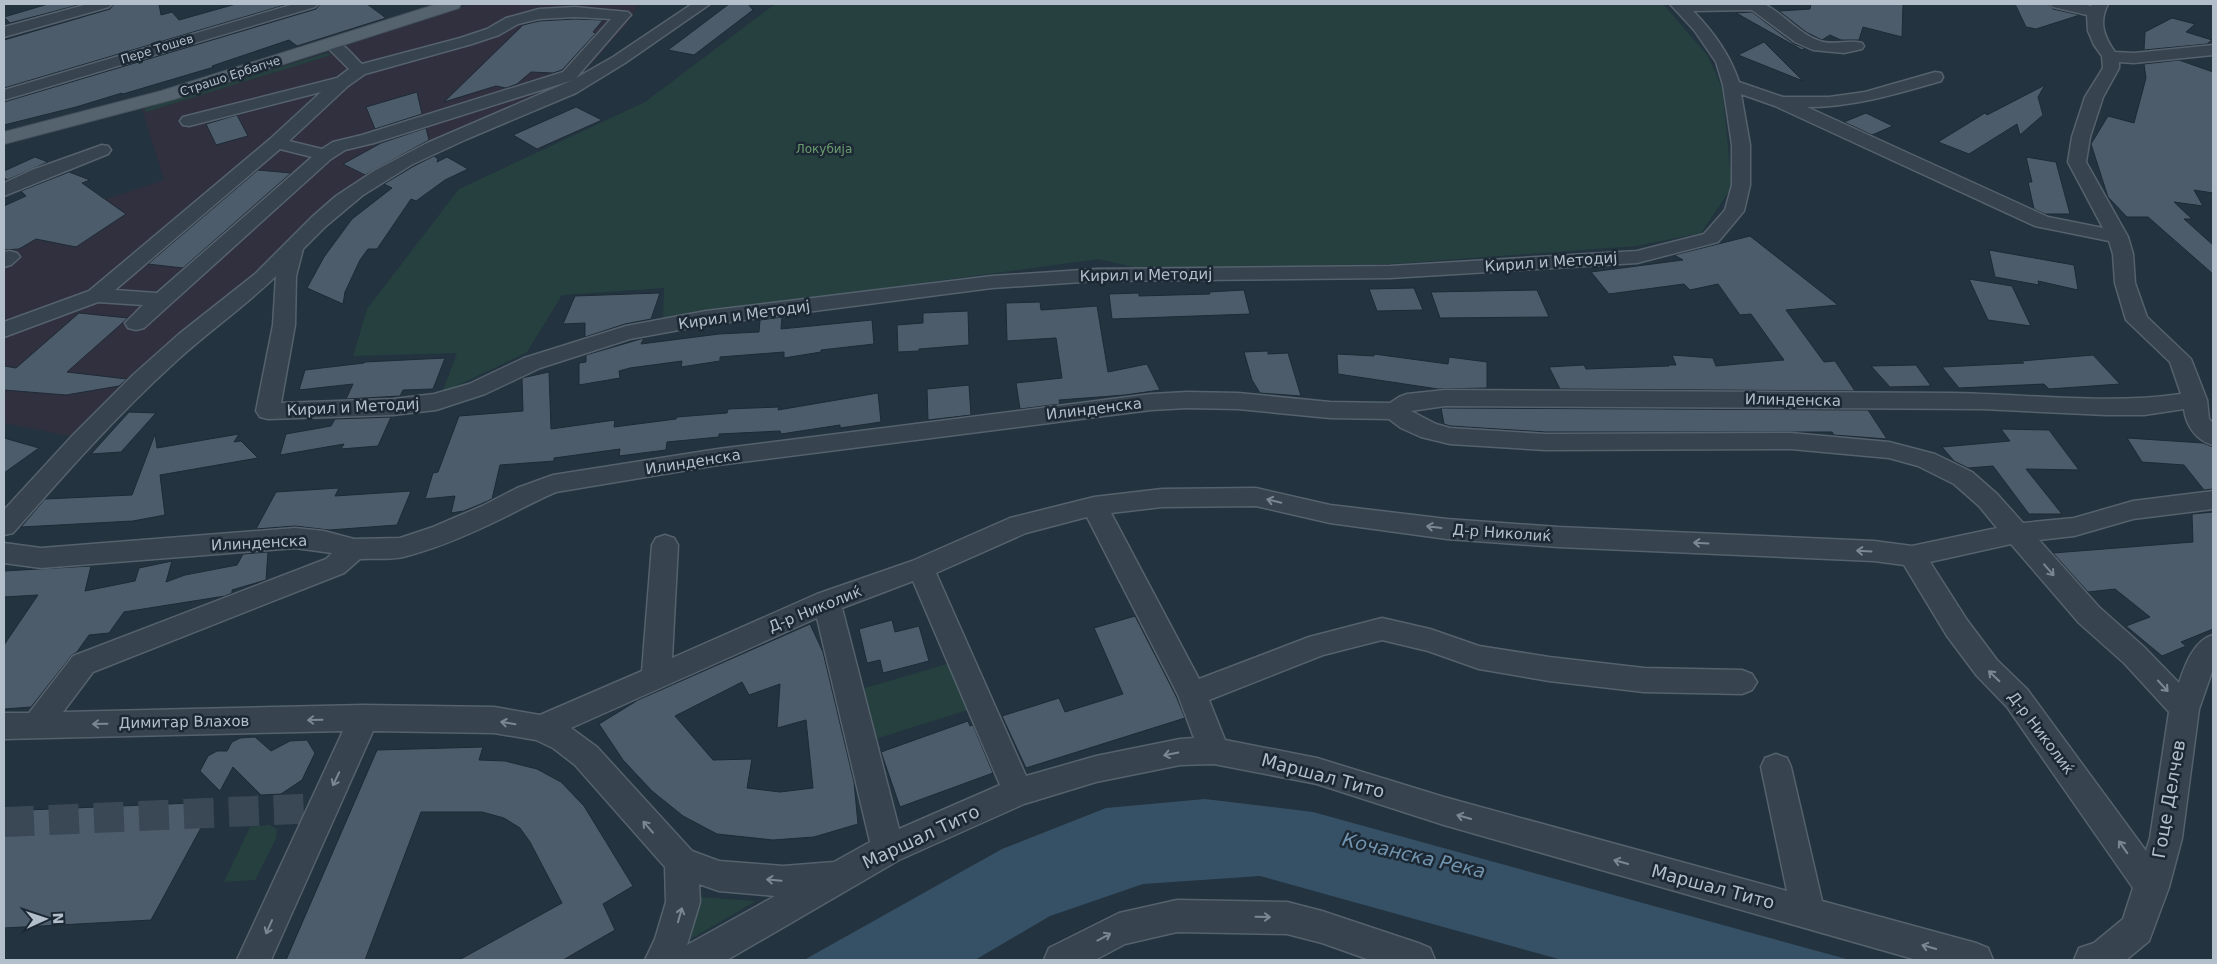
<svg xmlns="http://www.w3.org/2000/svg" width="2217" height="964" font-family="'DejaVu Sans',sans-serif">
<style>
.medical{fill:#30303f}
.green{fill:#25403f}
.water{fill:#365166}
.building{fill:#4c5c6a;stroke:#1e2b36;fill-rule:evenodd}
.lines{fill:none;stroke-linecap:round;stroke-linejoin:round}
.minor-tunnel{stroke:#394854;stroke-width:30;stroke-dasharray:30 15;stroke-linecap:butt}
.minor-casing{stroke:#55626d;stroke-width:3}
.major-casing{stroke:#43505b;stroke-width:2}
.minor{fill:#37444f;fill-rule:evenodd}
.major{fill:#55636f;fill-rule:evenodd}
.oneway{stroke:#7b8893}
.labels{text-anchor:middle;stroke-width:5;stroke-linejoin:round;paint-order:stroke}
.far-street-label{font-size:12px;fill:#b3bfca;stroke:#1c2934}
.far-park-label{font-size:12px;fill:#6a9b6e;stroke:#1c2934}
.street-label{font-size:15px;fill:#b3bfca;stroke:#1c2934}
.near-street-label{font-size:18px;fill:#b3bfca;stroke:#1c2934}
.near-water-label{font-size:19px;font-style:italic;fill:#7294ae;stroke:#1c2934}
</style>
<rect width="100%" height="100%" fill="#23333f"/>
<path class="medical" d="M470,4H635L638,6L627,24L578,79L351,191L74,437L4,423V232L164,180L142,109L328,52Z"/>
<g class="green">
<path d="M775,4H1663L1708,56L1722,88L1732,187L1701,233L1636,246L1391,264L1137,268L1099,259L663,318L664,288L562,295L527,352L442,393L457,353L353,356L367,309L459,189L645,102Z"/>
<path d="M327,53L331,55L146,112L144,109Z"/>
<path d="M954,662L971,709L872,740L858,690Z"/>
<path d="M269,825L277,829L276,839L255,880L224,882L250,827Z"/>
<path d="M700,897L756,901L691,939Z"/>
</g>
<path class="water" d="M1205,799L1313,812L1850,960H1562L1260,876L1143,884L1050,916L975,960H804L1002,849L1106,808Z"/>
<g class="building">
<path d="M48,4H82L10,23L4,17Z"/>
<path d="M114,4H159L161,15L172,12L179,20L236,4H288L4,88V40L110,9Z"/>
<path d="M320,4H367L386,18L297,46L289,40L212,66L214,67L123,94L122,93L76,107L4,125V102L316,9Z"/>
<path d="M729,4H748L753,10L694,55L668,50Z"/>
<path d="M1811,4H1903L1902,37L1863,27L1859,40H1841L1830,35L1822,40L1806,32L1779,11L1810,9Z"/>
<path d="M2015,4H2048L2053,9L2080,15L2036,29L2026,27Z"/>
<path d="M1752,12L1794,44L1805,48L1802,50L1736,13Z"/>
<path d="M2172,18L2195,24L2186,32L2212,40L2207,44L2144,50L2145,32Z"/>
<path d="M575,19L603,20L593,32L596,33L562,70L553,73L531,72L517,84L506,88L496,86L444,102L523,25L539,21Z"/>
<path d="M1764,42L1803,81L1738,55Z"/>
<path d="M2179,60L2213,72V193L2194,190L2203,206L2174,202L2192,219H2184L2213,245V274L2148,217H2127L2108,197L2091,144L2108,116L2134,123L2146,78L2144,64Z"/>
<path d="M2045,85L2038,97L2043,115L2020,135L2017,124L1969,154L1938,142L1985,113L1987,115Z"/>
<path d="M417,92L422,114L375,129L366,107Z"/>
<path d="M576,107L602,120L537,149L513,135Z"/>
<path d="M1866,113L1893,126L1872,135L1844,122Z"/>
<path d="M237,115L248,136L216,145L206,124Z"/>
<path d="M426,128L429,140L365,175L343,164L381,143Z"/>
<path d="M434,156L438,159L437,162L447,157L468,169L445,180L416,201L411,199L377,249H368L360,260L345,292L343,304L307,288L324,257L352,219L392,188L384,184L414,166Z"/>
<path d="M35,157L48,162L7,180L4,177V171Z"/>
<path d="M2026,157L2056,162L2070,214H2045L2034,209L2028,182H2032Z"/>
<path d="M258,170L291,173L183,268L148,264Z"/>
<path d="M69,172L90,180L82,183L126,214L76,247L36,239L19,249L4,250V206L26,196L21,191Z"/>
<path d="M1750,236L1838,305L1786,310L1824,362L1835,361L1855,391L1560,389L1549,367L1584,365L1586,369L1669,366L1668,365H1676L1672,355L1713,358L1716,366L1784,360L1751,314L1740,315L1718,284L1690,290L1684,284L1609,294L1591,272L1683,260L1674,255Z"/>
<path d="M1989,250L2074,265L2078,290L2038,281L2039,285L1995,277Z"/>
<path d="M1969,279L2012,286L2031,326L1988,320Z"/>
<path d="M1414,288L1423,310L1377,311L1369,289Z"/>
<path d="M1244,290L1250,314L1112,319L1109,294L1139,293V296L1210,294L1209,292Z"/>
<path d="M1537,290L1549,317L1440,318L1431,292Z"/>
<path d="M660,293L651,319L625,324L585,337V323L563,324L575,296Z"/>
<path d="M1040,302L1041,310L1097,306L1108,372L1147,364L1160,390L1125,395L1059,400L1060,404L1020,409L1016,383L1062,378L1056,338L1007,341L1006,303Z"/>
<path d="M968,311L969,345L919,349V351L898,352L897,325L923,323V313Z"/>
<path d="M79,313L128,318L67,372L127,379L119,386L66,395L4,390V366L16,368Z"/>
<path d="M782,317L781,329L872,320L874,344L821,350V352L784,358V352L720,357V361L681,367L682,361L630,368L619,371L620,378L579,385V363L586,362V355L644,338L641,344L719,334L759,332L760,320Z"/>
<path d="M1268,351V354L1288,353L1301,396L1260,393L1252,380L1244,352Z"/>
<path d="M1337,354L1374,356V354L1448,364L1449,357L1487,362V388L1438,389L1338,374Z"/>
<path d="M2093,355L2120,384L2049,389L2044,384L1959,388L1942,367L2024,363L2021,361Z"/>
<path d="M445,358L433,389L403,390L400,396L346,399L353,384L299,390L305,370L364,363L365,362Z"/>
<path d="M1916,365L1931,386L1890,387L1871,366Z"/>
<path d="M549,372L551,429L615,420L614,427L676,419L677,417L727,413L728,409L779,407L778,410L878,393L881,422L840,428V425L781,434L780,431L719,434V437L667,442L666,450L619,456L620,449L554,458V461L500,465L492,499L481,504L464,511L451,513L455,496L425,499L433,473L438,472L459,416L523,411L522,378Z"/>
<path d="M969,385L971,415L928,420L927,389Z"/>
<path d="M1441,408L1868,410L1887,439L1834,435L1832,432H1546L1450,426L1444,424Z"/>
<path d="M129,412L156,413L121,452L91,454Z"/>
<path d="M391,417L378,446L341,449L344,444L280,455L286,434L331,426L335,419Z"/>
<path d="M2001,429L2049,430L2079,470L2026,469L2062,514H2029L1993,466L1968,468L1954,461L1942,447L2010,441Z"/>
<path d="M155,434L157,448L239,434L234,442L241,441L258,458L160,475L165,515L133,521L21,527L45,499L132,495Z"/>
<path d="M4,438L39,448L4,473Z"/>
<path d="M2127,438L2203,443L2213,447V489L2204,490L2184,465L2142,462Z"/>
<path d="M339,488L335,496L411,491L397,525L329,530L295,526L256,529L276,492Z"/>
<path d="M2213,512V629L2181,642L2186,646L2162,656L2126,626L2150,617L2115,589L2088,592L2053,553L2193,542L2192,514Z"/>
<path d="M268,552L266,580L232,590V593L225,596L124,612L109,633L89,635L77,652L72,655L31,707L4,709V645L38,595L4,597V571L91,566L85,591L135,581L139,568L172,561L166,582L185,575L237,565L243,554Z"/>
<path d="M1135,616L1176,696L1185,718L1026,768L1002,716L1059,698L1065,712L1123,694L1094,628Z"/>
<path d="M892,620L895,632L919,626L929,661L883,673L880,660L867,663L859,629Z"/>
<path d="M810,624L823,652L854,782L858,824L814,837L773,840L717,834L683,816L652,791L623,760L599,724L638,700ZM742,682L749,695L780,684L777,728L806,720L813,788L780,792L747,788L752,759L713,760L675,716Z"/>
<path d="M968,721L970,726L973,725L993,773L900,807L881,752Z"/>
<path d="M255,737L271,751L290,741L307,740L315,753L302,780L281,794L261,795L233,767L220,791L200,771L208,756L217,751H227L232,742L240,738Z"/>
<path d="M483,747L479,760L505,761L537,769L561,782L584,806L633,886L603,904L615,930L563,960H459L562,903L530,842L520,828L504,818L482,812H421L365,960H286L377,750Z"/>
<path d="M215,802L151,920L4,928V811Z"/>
</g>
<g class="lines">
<path class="minor-tunnel" d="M4,822L322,808"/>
<g class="minor-casing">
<g id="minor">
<path d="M88,4H112L109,7L4,37V27Z"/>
<path d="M294,4H318L315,7L4,100V90Z"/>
<path d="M692,4H710L625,63L576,93L467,139L413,164L363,195L326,226L303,249L296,276L295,325L281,403L393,399L434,394L469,384L524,358L626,326L706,311L992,276L1097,269L1390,266L1637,251L1704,234L1725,210L1732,185V145L1723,85L1716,62L1694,30L1670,4C1684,4 1758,1 1766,5C1785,15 1799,34 1820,41C1833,46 1848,39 1862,43L1864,46L1862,49L1844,53L1813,50L1795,42L1752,10L1693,11C1713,31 1730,55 1739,82L1783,97H1829L1865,92L1935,72L1941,73L1943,77L1941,81C1896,94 1854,107 1807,107L2048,217L2103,228L2068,162L2072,137L2085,97L2103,68L2102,56L2094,45L2088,31L2087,15L2053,7L2050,4H2082L2091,6L2093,4H2108C2099,21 2103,36 2115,52L2134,53L2213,45V55L2134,63L2119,62V68L2103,97L2090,137L2086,162L2128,237L2133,254L2135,283L2147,317L2191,359L2207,400L2209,419L2213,423V445C2197,441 2186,426 2184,409L2144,415H2106L1982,409L1445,406L1411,411L1436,424L1450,428L1546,434L1791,433L1889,442L1935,454L1972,472L1997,494L2023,523L2074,518L2133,501L2213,491V509L2133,519L2074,536L2039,540L2099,607L2144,647L2179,683C2185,665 2194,640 2213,635V669L2199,709L2182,838L2169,887L2149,941L2126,960H2074L2079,948L2094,943L2123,919L2133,888L2007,707L1977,676L1947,636L1904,565L1874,561L1558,547L1447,539L1330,523L1256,506L1162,507L1111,513L1199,679L1309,637L1382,618L1430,629L1479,646L1549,657L1644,668L1742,670L1752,674L1757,682L1752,690L1742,694L1644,692L1549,681L1479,669L1428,651L1382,640L1323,655L1209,700L1225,740L1317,758L1444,797L1787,891L1761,767L1765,758L1776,754L1787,758L1791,767L1822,901L1976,943L1988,948L1993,960H1917L1444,825L1317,784L1214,764L1180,765L1096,782L1024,804L899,860L727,960H645L655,939L666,902L665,867L575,765L553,748L536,740L494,733L373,731L271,960H237L343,731L4,739V713H29L73,656L326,559L332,553L295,548L41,568L4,563V543L41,548L295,528L324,531L354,539L400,538L433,527L482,506L517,488L553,475L718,449L1151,394L1187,392L1238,393L1330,402L1390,403L1399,397L1407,394L1445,390C1614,391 1783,392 1951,393C2028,394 2105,405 2181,394L2170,362L2126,320L2115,283L2113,254L2109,241L2035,226L1775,106L1741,94L1750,145V185L1744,211L1718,242L1637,263L1390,278L1097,281L992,288L706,325L630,339L540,368L485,394L436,410L393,415L268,419L260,417L256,411L273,325L276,276C243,308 205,334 172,365C115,417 64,475 13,533L4,535V510L73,435L134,374L179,334L255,274L312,217L336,196L374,171L427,143L573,80L374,143L345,150L331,159L144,328L136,330L128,328L125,323L143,305L98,302L4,337V322L89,291L270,139L321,92L189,126L183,125L180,121L183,117L337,78L349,69L324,44L326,41C341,37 352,55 362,64L460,38L487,29L506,18L539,9L575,7L628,12L631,15L628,18L576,78L613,57ZM575,17L611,19L563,72L362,135L333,142L322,149L289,141L348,86L365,74L472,44L499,35L518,24L539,19ZM280,149L312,157L157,293L115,290ZM1187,408L1238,409L1330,418L1389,419L1401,428L1421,437L1450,444L1546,450L1791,449L1889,458L1918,466L1954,484L1979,506L1997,528L1912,546L1874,541L1558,527L1447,519L1330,505L1256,488L1162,489L1094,497L1010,518L912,561L817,594L672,658L678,545L674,538L665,535L656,538L652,545L642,671L540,715L494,707L364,705L63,712L93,672L344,573L360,559C374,558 390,560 403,557C436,549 470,534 501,519C519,510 537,500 556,492L718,465L1151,410ZM1087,517L1178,695L1194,738L1180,739L1096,756L1026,776L936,573L1026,533ZM2011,544L2079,623L2124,663L2169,712L2150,838L2146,851L2027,689L1997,660L1967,620L1930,562ZM913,581L1000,785L899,829L842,608ZM817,618L870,842L834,862L783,866L719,861L692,851L597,747L571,728ZM699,884L719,891L775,896L687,945L700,902Z"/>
<path d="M102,145L108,146L111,150L108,154L4,196V183L32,170Z"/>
<path d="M10,251L17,253L20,257L11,265L4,267V252Z"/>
<path d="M1177,900L1287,902L1322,911L1418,943L1430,948L1435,960H1370L1322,943L1287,934L1177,932L1125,944L1095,960H1044L1049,948L1119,913Z"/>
</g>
</g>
<g class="major-casing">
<path id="major" d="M437,4H461L459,8L175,99L4,144V132L161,91Z"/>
</g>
<use href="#minor" class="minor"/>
<use href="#major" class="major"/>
</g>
<defs><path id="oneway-shaft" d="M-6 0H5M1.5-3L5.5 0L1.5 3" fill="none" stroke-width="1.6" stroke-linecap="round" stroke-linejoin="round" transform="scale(1.25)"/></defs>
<g class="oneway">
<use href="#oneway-shaft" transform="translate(1274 501) rotate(-166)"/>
<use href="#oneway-shaft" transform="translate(1434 527) rotate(-173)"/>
<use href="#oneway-shaft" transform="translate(1701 543) rotate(-177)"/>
<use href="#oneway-shaft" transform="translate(1864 551) rotate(-177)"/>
<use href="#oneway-shaft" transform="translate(2049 570) rotate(49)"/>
<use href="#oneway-shaft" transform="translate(1994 676) rotate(-136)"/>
<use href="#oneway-shaft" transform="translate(2163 686) rotate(47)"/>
<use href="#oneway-shaft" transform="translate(315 720) rotate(179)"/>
<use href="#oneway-shaft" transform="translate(508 723) rotate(-171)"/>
<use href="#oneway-shaft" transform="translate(100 724) rotate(179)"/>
<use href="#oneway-shaft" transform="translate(1171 754) rotate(169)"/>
<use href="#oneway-shaft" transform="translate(336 779) rotate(115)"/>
<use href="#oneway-shaft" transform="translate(1464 817) rotate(-164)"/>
<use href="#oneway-shaft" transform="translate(648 827) rotate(-131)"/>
<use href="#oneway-shaft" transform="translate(2123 847) rotate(-125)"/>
<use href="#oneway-shaft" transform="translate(1621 862) rotate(-164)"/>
<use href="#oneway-shaft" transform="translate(774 880) rotate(-175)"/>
<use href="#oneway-shaft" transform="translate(680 915) rotate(-74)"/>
<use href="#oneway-shaft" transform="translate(1263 917) rotate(1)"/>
<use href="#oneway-shaft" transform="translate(269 927) rotate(114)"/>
<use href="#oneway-shaft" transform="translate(1104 937) rotate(-28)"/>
<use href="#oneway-shaft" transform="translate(1929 947) rotate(-164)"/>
</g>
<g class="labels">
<g class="far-street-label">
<text transform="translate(157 49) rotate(-17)" y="4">Пере Тошев</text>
<text transform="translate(230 76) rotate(-18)" y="4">Страшо Ербапче</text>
</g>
<g class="far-park-label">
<text x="824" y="153">Локубија</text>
</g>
<g class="street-label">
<text transform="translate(1551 262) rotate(-4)" y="5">Кирил и Методиј</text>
<text transform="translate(1146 275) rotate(-1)" y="5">Кирил и Методиј</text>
<text transform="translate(744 315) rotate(-8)" y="5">Кирил и Методиј</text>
<text transform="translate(1793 400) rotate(1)" y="5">Илинденска</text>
<text transform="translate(353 407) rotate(-3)" y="5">Кирил и Методиј</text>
<text transform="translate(1094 409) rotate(-7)" y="5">Илинденска</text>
<text transform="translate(693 462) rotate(-9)" y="5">Илинденска</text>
<text transform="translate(1502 533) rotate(4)" y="5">Д-р Николиќ</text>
<text transform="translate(259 543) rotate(-3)" y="5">Илинденска</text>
<text transform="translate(815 609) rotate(-22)" y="5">Д-р Николиќ</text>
<text transform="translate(184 722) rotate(-1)" y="5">Димитар Влахов</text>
<text transform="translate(2041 733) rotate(53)" y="5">Д-р Николиќ</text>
</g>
<g class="near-street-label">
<text transform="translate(1323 776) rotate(15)" y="6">Маршал Тито</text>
<text transform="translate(2169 799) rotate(-80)" y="6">Гоце Делчев</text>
<text transform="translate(921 837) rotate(-25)" y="6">Маршал Тито</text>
<text transform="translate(1713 887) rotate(15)" y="6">Маршал Тито</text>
</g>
<g class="near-water-label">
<text transform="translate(1414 855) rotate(13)" y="7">Кочанска Река</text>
</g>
</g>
<rect width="2217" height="964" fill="none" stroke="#b3bfca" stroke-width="10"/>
<g transform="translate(45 919) rotate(87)" stroke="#1c2934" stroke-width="4" paint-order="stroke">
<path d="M0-4L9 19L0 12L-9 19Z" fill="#b3bfca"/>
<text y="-8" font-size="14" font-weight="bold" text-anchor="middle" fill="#b3bfca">N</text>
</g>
</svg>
